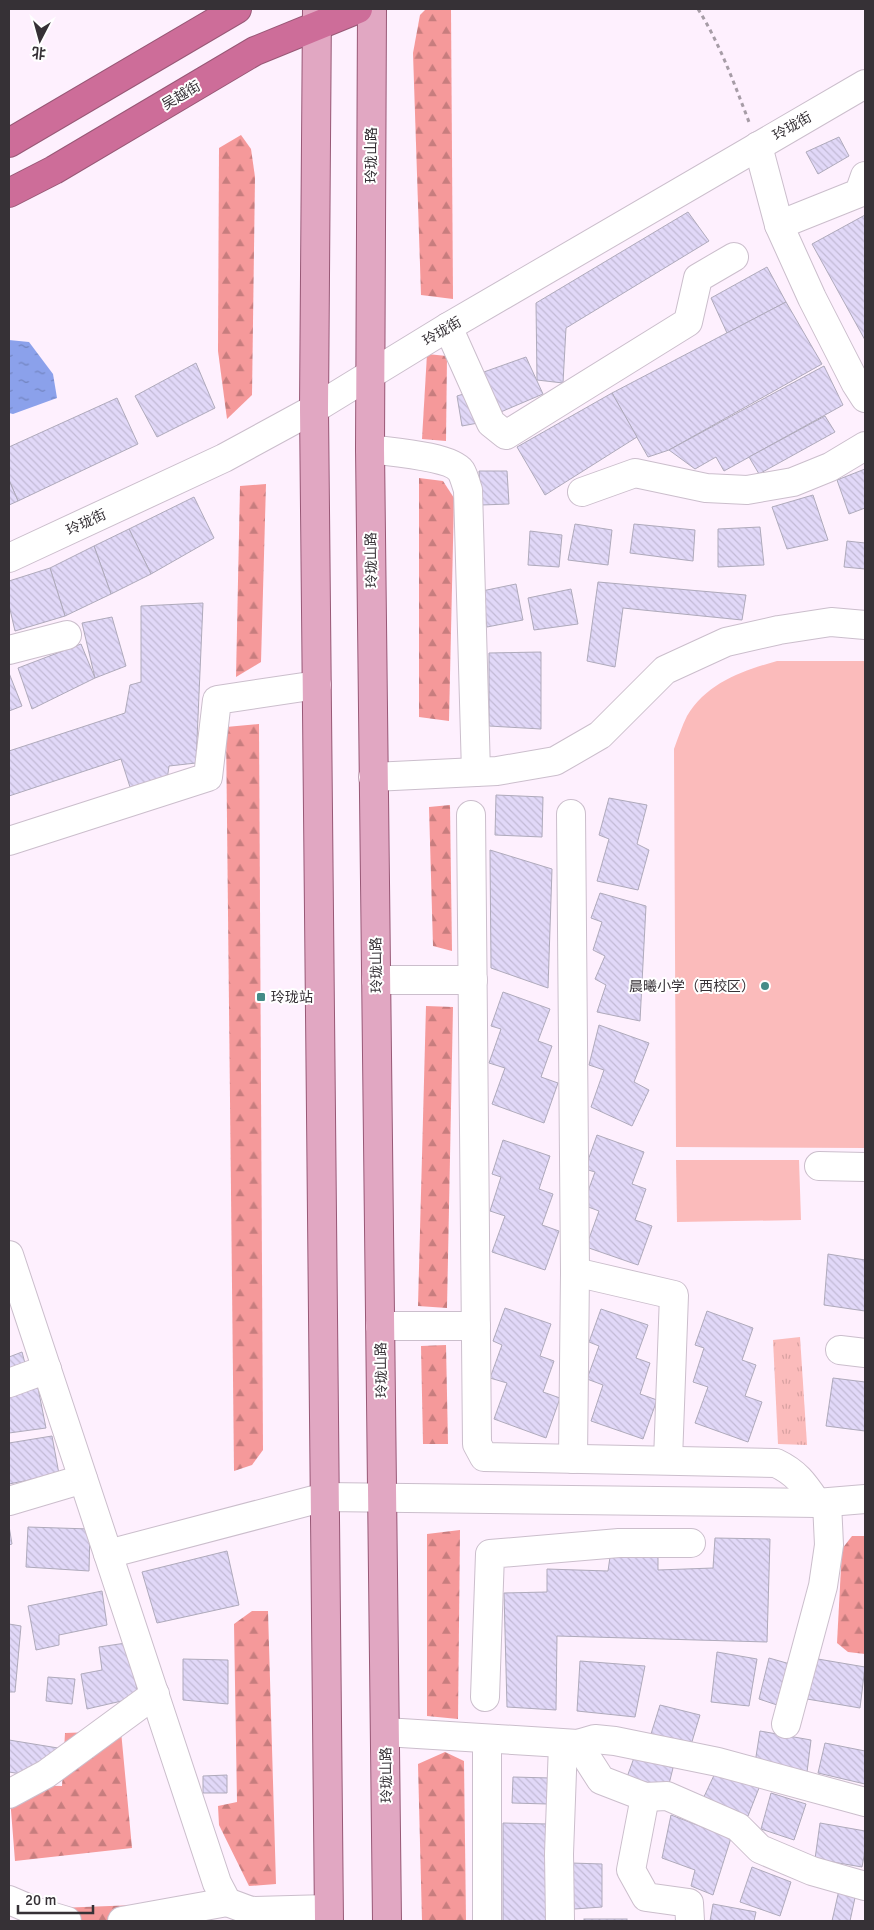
<svg xmlns="http://www.w3.org/2000/svg" width="874" height="1930" font-family="Signika,'Noto Sans SC',sans-serif">
<style>
.grass{fill:url(#grass-tufts)}
.forest{fill:url(#forest-firs)}
.green{fill:#fbbbbb}
.water{fill:url(#water-ripples)}
.building{fill:url(#building-back-hatch);stroke:#afaabb}
.lines{fill:none;stroke-linecap:round;stroke-linejoin:round}
.minor-casing{stroke:#cbbecc;stroke-width:30}
.major-casing{stroke:#985876;stroke-width:30}
.highway-casing{stroke:#985876;stroke-width:30}
.path{stroke:#a69ca6;stroke-width:3;stroke-dasharray:4 4;stroke-linecap:butt}
.minor{stroke:#fff;stroke-width:28}
.major{stroke:#e1a7c2;stroke-width:28}
.highway{stroke:#cd6d99;stroke-width:28}
.poi-dot{fill:#448b87;stroke:#fff;stroke-width:2}
.labels{text-anchor:middle;stroke-width:4;stroke-linejoin:round;paint-order:stroke}
.street-label{font-size:14px;fill:#363136;stroke:#fff}
.poi-label{font-size:14px;fill:#363136;stroke:#fff;text-anchor:end}
</style>
<defs>
<pattern id="grass-tufts" width="24" height="20" patternUnits="userSpaceOnUse" patternTransform="scale(1.25)"><rect width="24" height="20" fill="#fbbbbb"/><path d="M3 7l-1-3M5 7V3M7 7l1-3M15 17l-1-3M17 17v-4M19 17l1-3" fill="none" stroke="#d8a1a1"/></pattern>
<pattern id="forest-firs" width="22" height="20" patternUnits="userSpaceOnUse" patternTransform="scale(1.25)"><rect width="22" height="20" fill="#f5999a"/><path d="M5 1l3.5 6h-7zM16 11l3.5 6h-7z" fill="#c77d7e"/></pattern>
<pattern id="water-ripples" width="26" height="14" patternUnits="userSpaceOnUse" patternTransform="scale(1.25)"><rect width="26" height="14" fill="#8ba1eb"/><path d="M2 4q2-2 4 0t4 0M15 11q2-2 4 0t4 0" fill="none" stroke="#7284bf"/></pattern>
<pattern id="building-back-hatch" width="6" height="6" patternUnits="userSpaceOnUse" patternTransform="scale(1.25)"><rect width="6" height="6" fill="#e1d8f8"/><path d="M-1 5l2 2M0 0l6 6M5-1l2 2" fill="none" stroke="#c2bad5"/></pattern>
</defs>
<rect width="100%" height="100%" fill="#fef0fe"/>
<path class="grass" d="M800,1337L807,1445L778,1444L773,1340Z"/>
<g class="forest">
<path d="M426,9H451L453,299L421,295L413,53L420,15Z"/>
<path d="M241,135L251,149L255,177L252,395L227,419L218,351L219,148Z"/>
<path d="M427,354L447,356L446,441L422,439Z"/>
<path d="M419,478L443,481L454,498L449,721L419,717Z"/>
<path d="M266,484L261,662L236,677L240,486Z"/>
<path d="M259,724L263,1450L252,1465L234,1471L226,727Z"/>
<path d="M450,805L452,951L433,946L429,807Z"/>
<path d="M426,1006L453,1007L447,1308L418,1306Z"/>
<path d="M446,1345L448,1444H423L421,1346Z"/>
<path d="M460,1530L458,1719L427,1716V1534Z"/>
<path d="M852,1536H865V1654L848,1652L837,1643L842,1549Z"/>
<path d="M252,1611H268L276,1884L249,1886L219,1825L218,1806L237,1802L234,1624Z"/>
<path d="M121,1731L132,1848L15,1861L9,1785L62,1786L65,1733Z"/>
<path d="M445,1752L464,1761L466,1921H422L418,1764Z"/>
<path d="M162,1904L164,1921H59L58,1908Z"/>
</g>
<g class="green">
<path d="M777,661H865V1148L676,1147L674,749C678,738 682,726 687,716C707,683 741,671 777,661Z"/>
<path d="M676,1160H799L801,1220L677,1222Z"/>
</g>
<path class="water" d="M9,340L29,342L53,374L57,398L13,414L9,413Z"/>
<g class="building">
<path d="M839,137L849,156L818,174L806,152Z"/>
<path d="M688,212L709,241L566,328L563,383L537,380L536,303Z"/>
<path d="M865,215V340L812,244Z"/>
<path d="M767,267L786,302L727,333L711,298Z"/>
<path d="M786,302L822,364L669,450L648,457L612,393Z"/>
<path d="M526,357L543,394L496,414L481,373Z"/>
<path d="M196,363L215,408L157,437L135,396Z"/>
<path d="M824,366L843,405L724,471L716,457L695,469L669,450Z"/>
<path d="M470,392L478,423L462,426L457,396Z"/>
<path d="M612,393L637,437L545,495L517,447Z"/>
<path d="M117,398L138,444L18,501L9,480V447Z"/>
<path d="M825,416L835,432L759,474L749,457Z"/>
<path d="M865,469V508L849,514L837,480Z"/>
<path d="M479,471H507L509,504L481,505Z"/>
<path d="M9,480L18,501L9,505Z"/>
<path d="M813,495L828,540L787,549L772,507Z"/>
<path d="M194,497L214,538L151,574L129,529Z"/>
<path d="M575,524L612,530L608,565L568,560Z"/>
<path d="M634,524L695,530L693,561L630,553Z"/>
<path d="M760,527L764,565L718,567V529Z"/>
<path d="M129,529L151,574L111,594L94,546Z"/>
<path d="M530,531L562,535L559,567L528,565Z"/>
<path d="M847,541L865,543V569L844,567Z"/>
<path d="M94,546L111,594L65,616L50,568Z"/>
<path d="M50,568L65,616L15,631L9,605V581Z"/>
<path d="M598,582L746,595L742,620L623,608L615,667L587,661Z"/>
<path d="M516,584L523,620L487,627L482,591Z"/>
<path d="M571,589L578,624L534,630L528,598Z"/>
<path d="M203,603L196,763L169,766L167,780L130,787L121,759L9,796V751L125,713L130,685L141,682V606Z"/>
<path d="M112,617L126,666L95,678L82,623Z"/>
<path d="M81,644L95,678L32,709L18,668Z"/>
<path d="M541,652V729L489,726V653Z"/>
<path d="M9,673L22,706L9,711Z"/>
<path d="M496,795L543,797L542,837L495,835Z"/>
<path d="M609,798L647,805L637,844L649,850L638,890L597,881L609,839L599,835Z"/>
<path d="M490,850L552,869L548,988L491,968Z"/>
<path d="M600,893L646,906L640,1021L597,1012L606,985L595,979L605,956L593,950L602,922L591,918Z"/>
<path d="M503,992L550,1009L538,1041L552,1046L541,1077L558,1083L544,1123L492,1104L505,1068L489,1063L501,1029L491,1026Z"/>
<path d="M599,1025L649,1043L634,1082L649,1090L632,1126L591,1107L604,1070L589,1065Z"/>
<path d="M597,1135L644,1152L632,1184L646,1189L635,1220L652,1226L638,1265L586,1247L599,1211L583,1205L595,1172L585,1169Z"/>
<path d="M503,1140L550,1156L539,1189L553,1194L542,1225L559,1231L545,1270L492,1252L505,1216L490,1211L501,1177L492,1174Z"/>
<path d="M828,1254L865,1260V1311L824,1305Z"/>
<path d="M505,1308L551,1324L540,1356L554,1361L543,1392L560,1398L546,1438L494,1419L507,1383L490,1378L502,1345L493,1341Z"/>
<path d="M601,1309L648,1325L636,1358L650,1363L640,1394L657,1400L643,1439L591,1421L603,1385L587,1379L599,1346L589,1342Z"/>
<path d="M707,1311L753,1328L742,1360L756,1365L745,1396L762,1402L748,1442L695,1423L708,1387L693,1382L704,1348L695,1345Z"/>
<path d="M22,1352L26,1367L9,1372V1357Z"/>
<path d="M833,1378L865,1382V1431L826,1426Z"/>
<path d="M38,1388L46,1428L9,1433V1395Z"/>
<path d="M52,1436L59,1474L9,1484V1443Z"/>
<path d="M9,1526L12,1544L9,1545Z"/>
<path d="M28,1527L90,1529L89,1571L26,1567Z"/>
<path d="M715,1538L770,1539L767,1642L557,1636L556,1710L507,1707L504,1593L547,1592V1569L608,1571L610,1557H658V1570L713,1568Z"/>
<path d="M227,1551L239,1605L157,1623L142,1572Z"/>
<path d="M102,1591L107,1625L59,1635V1645L36,1650L28,1606Z"/>
<path d="M9,1624L21,1626L15,1692H9Z"/>
<path d="M126,1643L139,1697L87,1709L81,1674L102,1670L99,1647Z"/>
<path d="M717,1652L757,1659L749,1706L711,1702Z"/>
<path d="M769,1658L790,1664L780,1706L759,1699Z"/>
<path d="M812,1658L865,1667L860,1708L807,1699Z"/>
<path d="M183,1659L228,1660V1704L183,1700Z"/>
<path d="M580,1661L645,1666L635,1717L577,1711Z"/>
<path d="M48,1677L75,1679L72,1704L46,1701Z"/>
<path d="M660,1705L700,1715L691,1745L651,1734Z"/>
<path d="M760,1731L811,1740L807,1772L755,1763Z"/>
<path d="M9,1740L58,1748L52,1779L9,1772Z"/>
<path d="M825,1743L865,1751V1784L818,1773Z"/>
<path d="M635,1755L673,1768L668,1788L627,1777Z"/>
<path d="M716,1771L759,1788L748,1816L702,1801Z"/>
<path d="M227,1775V1793H203V1776Z"/>
<path d="M513,1777L550,1778L548,1804L512,1803Z"/>
<path d="M771,1793L806,1804L794,1840L761,1829Z"/>
<path d="M671,1815L731,1838L713,1895L691,1886L695,1870L662,1858Z"/>
<path d="M503,1823L548,1824V1921H503Z"/>
<path d="M820,1823L865,1831V1851L862,1867L815,1859Z"/>
<path d="M571,1863L602,1864V1907L574,1909Z"/>
<path d="M752,1867L791,1882L780,1916L740,1902Z"/>
<path d="M839,1890L856,1893L850,1921H832Z"/>
<path d="M713,1904L756,1912L754,1921H710Z"/>
<rect x="584" y="1919" width="43" height="2"/>
</g>
<g class="lines">
<g class="minor-casing">
<g id="minor">
<path d="M758,146L779,225L812,298L856,384L865,398"/>
<path d="M779,225L859,193L865,176"/>
<path d="M448,327L491,423L506,435L688,322L698,278L734,257"/>
<path d="M370,449C389,452 450,456 461,471C464,476 466,484 468,490L476,772"/>
<path d="M582,492L635,473L706,488L747,490L793,482L830,467L865,446"/>
<path d="M9,558L224,458L314,409L448,327L865,84"/>
<path d="M9,650L67,635"/>
<path d="M373,777L497,771L555,761L600,735L665,670L726,642L779,630L831,622L865,625"/>
<path d="M571,814L575,1272L573,1459"/>
<path d="M471,815L477,1444L484,1457L776,1463C797,1473 804,1484 817,1503"/>
<path d="M9,841L208,777L217,700L317,685"/>
<path d="M376,980H473"/>
<path d="M819,1166L865,1167"/>
<path d="M9,1255L217,1883L227,1902L251,1911L328,1909"/>
<path d="M575,1272L674,1295L668,1460"/>
<path d="M380,1326H476"/>
<path d="M840,1350L865,1353"/>
<path d="M9,1383L47,1369"/>
<path d="M9,1501L83,1479"/>
<path d="M108,1554L325,1497L817,1503L865,1499"/>
<path d="M485,1697L490,1554L619,1543H691"/>
<path d="M786,1724L823,1586L829,1545L827,1503"/>
<path d="M385,1732L578,1744L595,1739L615,1741L718,1762L865,1802"/>
<path d="M487,1739V1921"/>
<path d="M578,1744L601,1780L645,1797L667,1796L738,1827L760,1849L812,1871L865,1886"/>
<path d="M9,1794L46,1774L155,1694"/>
<path d="M645,1797L631,1870L646,1897L689,1903L690,1921"/>
<path d="M9,1900L37,1912L67,1921"/>
<path d="M122,1921L227,1902"/>
<path d="M560,1921L559,1854L563,1744"/>
</g>
</g>
<g class="major-casing">
<g id="major">
<path d="M317,9L314,409L329,1921"/>
<path d="M372,9L370,449L387,1921"/>
</g>
</g>
<g class="highway-casing">
<g id="highway">
<path d="M9,143L237,9"/>
<path d="M9,193L54,170L255,51L358,9"/>
</g>
</g>
<path class="path" d="M698,9C720,44 734,83 749,122"/>
<use href="#minor" class="minor"/>
<use href="#major" class="major"/>
<use href="#highway" class="highway"/>
</g>
<g class="poi-dot">
<circle cx="765" cy="986" r="5"/>
<rect x="256" y="992" width="10" height="10" rx="2.5"/>
</g>
<g class="labels">
<g class="street-label">
<text transform="translate(181 95) rotate(-31)" y="5">吴越街</text>
<text transform="translate(792 126) rotate(-30)" y="5">玲珑街</text>
<text transform="translate(371 155) rotate(-90)" y="5">玲珑山路</text>
<text transform="translate(442 331) rotate(-31)" y="5">玲珑街</text>
<text transform="translate(86 522) rotate(-25)" y="5">玲珑街</text>
<text transform="translate(371 560) rotate(-91)" y="5">玲珑山路</text>
<text transform="translate(376 965) rotate(-91)" y="5">玲珑山路</text>
<text transform="translate(381 1370) rotate(-91)" y="5">玲珑山路</text>
<text transform="translate(386 1775) rotate(-91)" y="5">玲珑山路</text>
</g>
<g class="poi-label">
<text x="755" y="991">晨曦小学（西校区）</text>
<text x="271" y="1002" text-anchor="start">玲珑站</text>
</g>
</g>
<rect width="874" height="1930" fill="none" stroke="#363136" stroke-width="20"/>
<g transform="translate(40 40) rotate(186)" stroke="#ffffff" stroke-width="4" paint-order="stroke">
<path d="M0-4L9 19L0 12L-9 19Z" fill="#363136"/>
<text y="-8" font-size="14" font-weight="bold" text-anchor="middle" fill="#363136">北</text>
</g>
<path d="M18 1905v8h75v-8" fill="none" stroke="#363136" stroke-width="2.5"/>
<text x="25" y="1905" font-size="15" fill="#363136" stroke="#ffffff" stroke-width="4" paint-order="stroke">20 m</text>
</svg>
